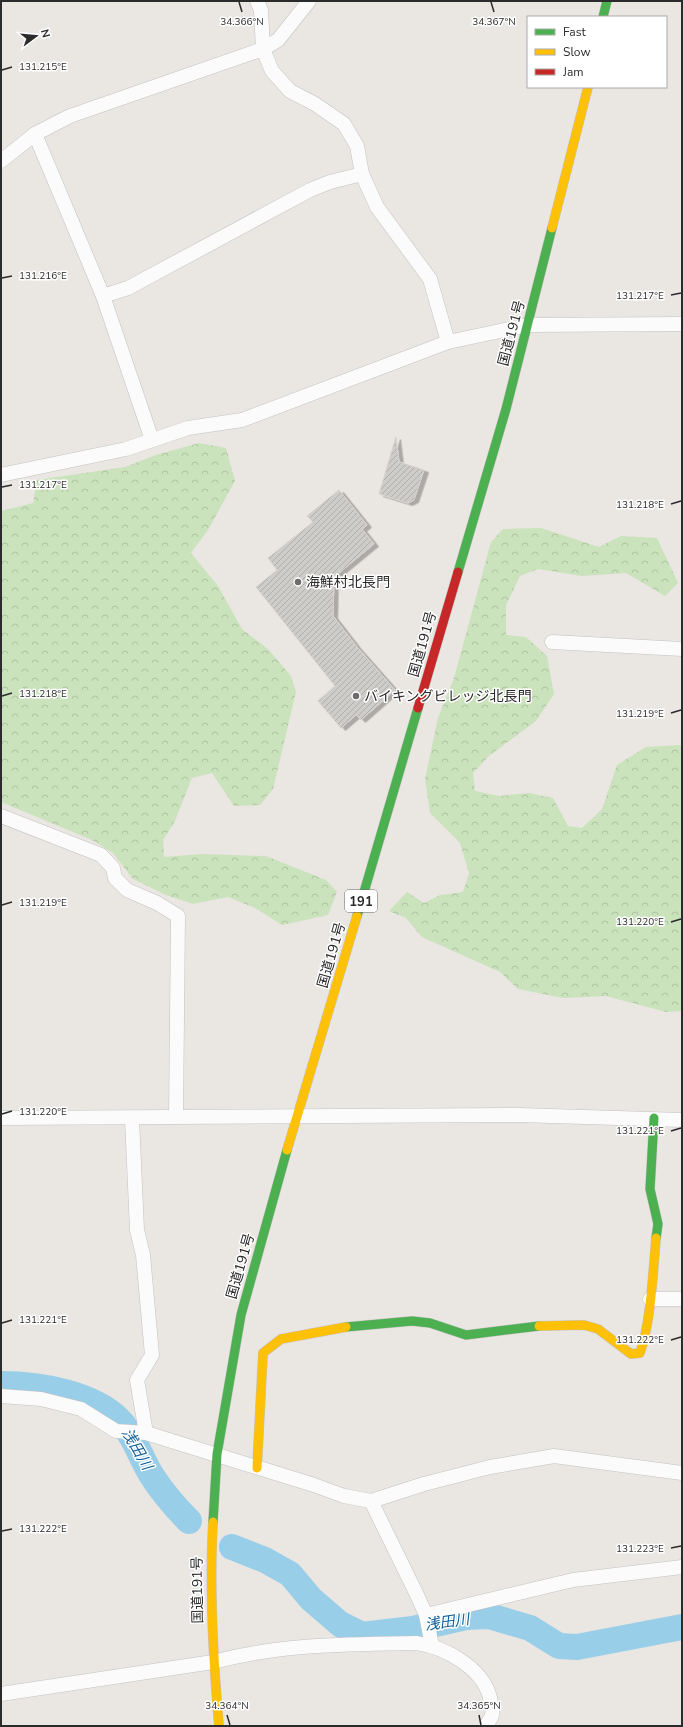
<svg xmlns="http://www.w3.org/2000/svg" width="683" height="1727" font-family="'Nunito Sans','Noto Sans JP',sans-serif">
<style>
.forest{fill:url(#forest-crowns)}
.lines{fill:none;stroke-linecap:round;stroke-linejoin:round}
.stream{stroke:#98cee8;stroke-width:4.5}
.river{stroke:#98cee8;stroke-width:26}
.building{fill:url(#building-hatch);stroke:#d5d2ce;filter:url(#shadow)}
.street-casing{stroke:#c3c2c2;stroke-width:15}
.fast-casing{stroke:#c3c2c2;stroke-width:10}
.slow-casing{stroke:#c3c2c2;stroke-width:10}
.jam-casing{stroke:#c3c2c2;stroke-width:10}
.street{stroke:#fcfbfb;stroke-width:14}
.fast{stroke:#4caf50;stroke-width:9}
.slow{stroke:#ffc107;stroke-width:9}
.jam{stroke:#c62828;stroke-width:9}
.ticks{fill:none;stroke:#2b2b2b;stroke-width:1.5}
.poi-dot{fill:#6e6c6b;stroke:#fff;stroke-width:1.5}
.labels{text-anchor:middle;stroke-width:3;stroke-linejoin:round;paint-order:stroke}
.shield{fill:#fff;stroke:#6b6b6b;stroke-width:1}
.shield-label{font-size:13px;font-weight:bold;fill:#2b2b2b}
.street-label{font-size:14px;fill:#2b2b2b;stroke:#fff}
.poi-label{font-size:14px;fill:#2b2b2b;stroke:#fff;text-anchor:start}
.water-label{font-size:15px;font-style:italic;fill:#126098;stroke:#fff}
.ticks-label{font-size:10px;text-anchor:middle;fill:#2b2b2b;stroke:#fff;stroke-width:3;stroke-linejoin:round;paint-order:stroke}
</style>
<defs>
<pattern id="forest-crowns" width="20" height="18" patternUnits="userSpaceOnUse"><rect width="20" height="18" fill="#cae3bc"/><path d="M2 6a3 3 0 1 1 6 0M12 15a3 3 0 1 1 6 0" fill="none" stroke="#aec3a2"/></pattern>
<pattern id="building-hatch" width="6" height="6" patternUnits="userSpaceOnUse"><rect width="6" height="6" fill="#ceccc9"/><path d="M-1 1l2-2M0 6l6-6M5 7l2-2" fill="none" stroke="#b1afad"/></pattern>
<filter id="shadow"><feDropShadow dx="4.5" dy="2.5" stdDeviation="0" flood-color="#0004"/></filter>
</defs>
<rect width="100%" height="100%" fill="#eae6e2"/>
<g class="forest">
<path d="M199,443L226,448L235,481L208,530L191,553L218,586L242,629L269,650L291,676L296,692L273,789L260,805L234,806L212,773L192,778L175,821L163,840L164,857L202,854L266,856L326,880L337,892L328,915L282,925L255,908L228,897L193,904L166,895L133,879L113,853L92,840L1,802V511L33,503L37,480L125,467L156,455Z"/>
<path d="M541,528L599,547L621,536L657,538L678,583L665,596L626,573L582,576L538,569L520,576L506,605V635L526,637L547,656L554,694L536,721L489,756L473,773L475,791L499,796L529,793L553,798L568,826L582,828L602,809L617,765L646,747L682,745V1011L666,1012L606,996L563,998L518,989L500,972L422,937L406,918L389,911L407,892L424,903L440,895L463,892L469,873L460,843L430,813L425,779L438,718L454,678L491,542L503,529Z"/>
</g>
<g class="lines">
<path class="stream" d="M1,1376L22,1384"/>
<g class="river">
<path d="M1,1384C39,1384 96,1393 122,1423C136,1439 141,1459 152,1476C163,1493 175,1507 189,1521"/>
<path d="M232,1547L265,1560L290,1574L311,1599L340,1624L362,1635L413,1629L466,1617L489,1616L530,1628L559,1646L577,1647L682,1627"/>
</g>
</g>
<g class="building">
<path d="M396,437L399,462L424,470L414,500L408,503L379,494Z"/>
<path d="M339,490L367,525L362,529L374,544L334,577L333,616L357,647L395,690L361,720L356,715L341,728L318,701L335,686L256,587L277,570L268,558L313,522L307,516Z"/>
</g>
<g class="lines">
<g class="street-casing">
<g id="street">
<path d="M257,1L261,10L263,49L272,71L290,91L315,104L344,124L357,146L362,174L377,207L430,279L448,342"/>
<path d="M35,134L103,296L152,440"/>
<path d="M1,161L35,134L70,116L263,49L278,40L309,1"/>
<path d="M103,296L128,288L310,190L330,182L362,174"/>
<path d="M1,475L126,449L188,428L242,420L448,342L528,325L682,324"/>
<path d="M552,642L682,649"/>
<path d="M1,816L101,855L113,868L115,878L127,890L157,903L178,916L176,1117"/>
<path d="M1,1118L519,1115L682,1120"/>
<path d="M132,1119L137,1230L143,1255L152,1355L137,1380L146,1433"/>
<path d="M650,1299H682"/>
<path d="M1,1396L41,1399L81,1409L116,1431L146,1433L314,1485L344,1496L371,1501L424,1484L490,1467L554,1456L682,1473"/>
<path d="M371,1501L417,1595L426,1615L432,1646"/>
<path d="M426,1615L573,1580L682,1567"/>
<path d="M1,1694L213,1662C280,1644 348,1644 416,1643C446,1647 487,1670 491,1703C492,1706 493,1711 492,1715C491,1719 488,1722 486,1726"/>
</g>
</g>
<g class="fast-casing">
<g id="fast">
<path d="M603,17L607,1"/>
<path d="M458,572L506,409L552,228"/>
<path d="M357,916L418,708"/>
<path d="M654,1118L650,1189L658,1224L656,1238"/>
<path d="M346,1327L412,1321L430,1323L466,1335L539,1326"/>
<path d="M213,1522L217,1454L241,1315L287,1150"/>
</g>
</g>
<g class="slow-casing">
<g id="slow">
<path d="M552,228L588,87"/>
<path d="M287,1150L357,916"/>
<path d="M539,1326L584,1325L598,1329L631,1354L640,1353C651,1322 653,1272 656,1238"/>
<path d="M257,1468L263,1353L281,1339L346,1327"/>
<path d="M213,1522C209,1591 213,1658 219,1726"/>
</g>
</g>
<g class="jam-casing">
<path id="jam" d="M418,708L458,572"/>
</g>
<use href="#street" class="street"/>
<use href="#fast" class="fast"/>
<use href="#slow" class="slow"/>
<use href="#jam" class="jam"/>
</g>
<path class="ticks" d="M239,2L242,12M491,2L494,12M2,70L12,67M2,278L12,276M671,295L681,293M2,487L12,485M671,504L681,501M2,696L12,693M671,713L681,710M2,905L12,902M671,922L681,919M2,1114L12,1111M671,1131L681,1128M2,1323L12,1320M671,1340L681,1337M2,1531L12,1529M671,1548L681,1546M227,1715L230,1725M479,1715L481,1725"/>
<g class="poi-dot">
<circle cx="298" cy="582" r="4"/>
<circle cx="356" cy="696" r="4"/>
</g>
<g class="labels">
<rect class="shield" x="345" y="890" width="32" height="22" rx="3"/>
<g class="shield-label">
<text x="361" y="906">191</text>
</g>
<g class="street-label">
<text transform="translate(511 333) rotate(-75)" y="5">国道191号</text>
<text transform="translate(422 644) rotate(-74)" y="5">国道191号</text>
<text transform="translate(331 955) rotate(-74)" y="5">国道191号</text>
<text transform="translate(240 1266) rotate(-74)" y="5">国道191号</text>
<text transform="translate(197 1590) rotate(-91)" y="5">国道191号</text>
</g>
<g class="poi-label">
<text x="306" y="587">海鮮村北長門</text>
<text x="364" y="701">バイキングビレッジ北長門</text>
</g>
<g class="water-label">
<text transform="translate(137 1449) rotate(60)" y="5">浅田川</text>
<text transform="translate(447 1622) rotate(-8)" y="5">浅田川</text>
</g>
</g>
<g class="ticks-label">
<text x="242" y="25">34.366°N</text>
<text x="494" y="25">34.367°N</text>
<text x="43" y="70">131.215°E</text>
<text x="43" y="279">131.216°E</text>
<text x="640" y="299">131.217°E</text>
<text x="43" y="488">131.217°E</text>
<text x="640" y="508">131.218°E</text>
<text x="43" y="697">131.218°E</text>
<text x="640" y="717">131.219°E</text>
<text x="43" y="906">131.219°E</text>
<text x="640" y="925">131.220°E</text>
<text x="43" y="1115">131.220°E</text>
<text x="640" y="1134">131.221°E</text>
<text x="43" y="1323">131.221°E</text>
<text x="640" y="1343">131.222°E</text>
<text x="43" y="1532">131.222°E</text>
<text x="640" y="1552">131.223°E</text>
<text x="227" y="1709">34.364°N</text>
<text x="479" y="1709">34.365°N</text>
</g>
<rect width="683" height="1727" fill="none" stroke="#2b2b2b" stroke-width="4"/>
<rect x="527" y="16" width="140" height="72" fill="#ffffff" stroke="#aaaaaa"/>
<rect x="535" y="29" width="20" height="6" fill="#4caf50" stroke="#aaaaaa"/>
<text x="563" y="36" font-size="12" fill="#2b2b2b">Fast</text>
<rect x="535" y="49" width="20" height="6" fill="#ffc107" stroke="#aaaaaa"/>
<text x="563" y="56" font-size="12" fill="#2b2b2b">Slow</text>
<rect x="535" y="69" width="20" height="6" fill="#c62828" stroke="#aaaaaa"/>
<text x="563" y="76" font-size="12" fill="#2b2b2b">Jam</text>
<g transform="translate(36 36) rotate(74)" stroke="#ffffff" stroke-width="3" paint-order="stroke">
<path d="M0-3L7 15L0 10L-7 15Z" fill="#2b2b2b"/>
<text y="-6" font-size="11" font-weight="bold" text-anchor="middle" fill="#2b2b2b">N</text>
</g>
</svg>
